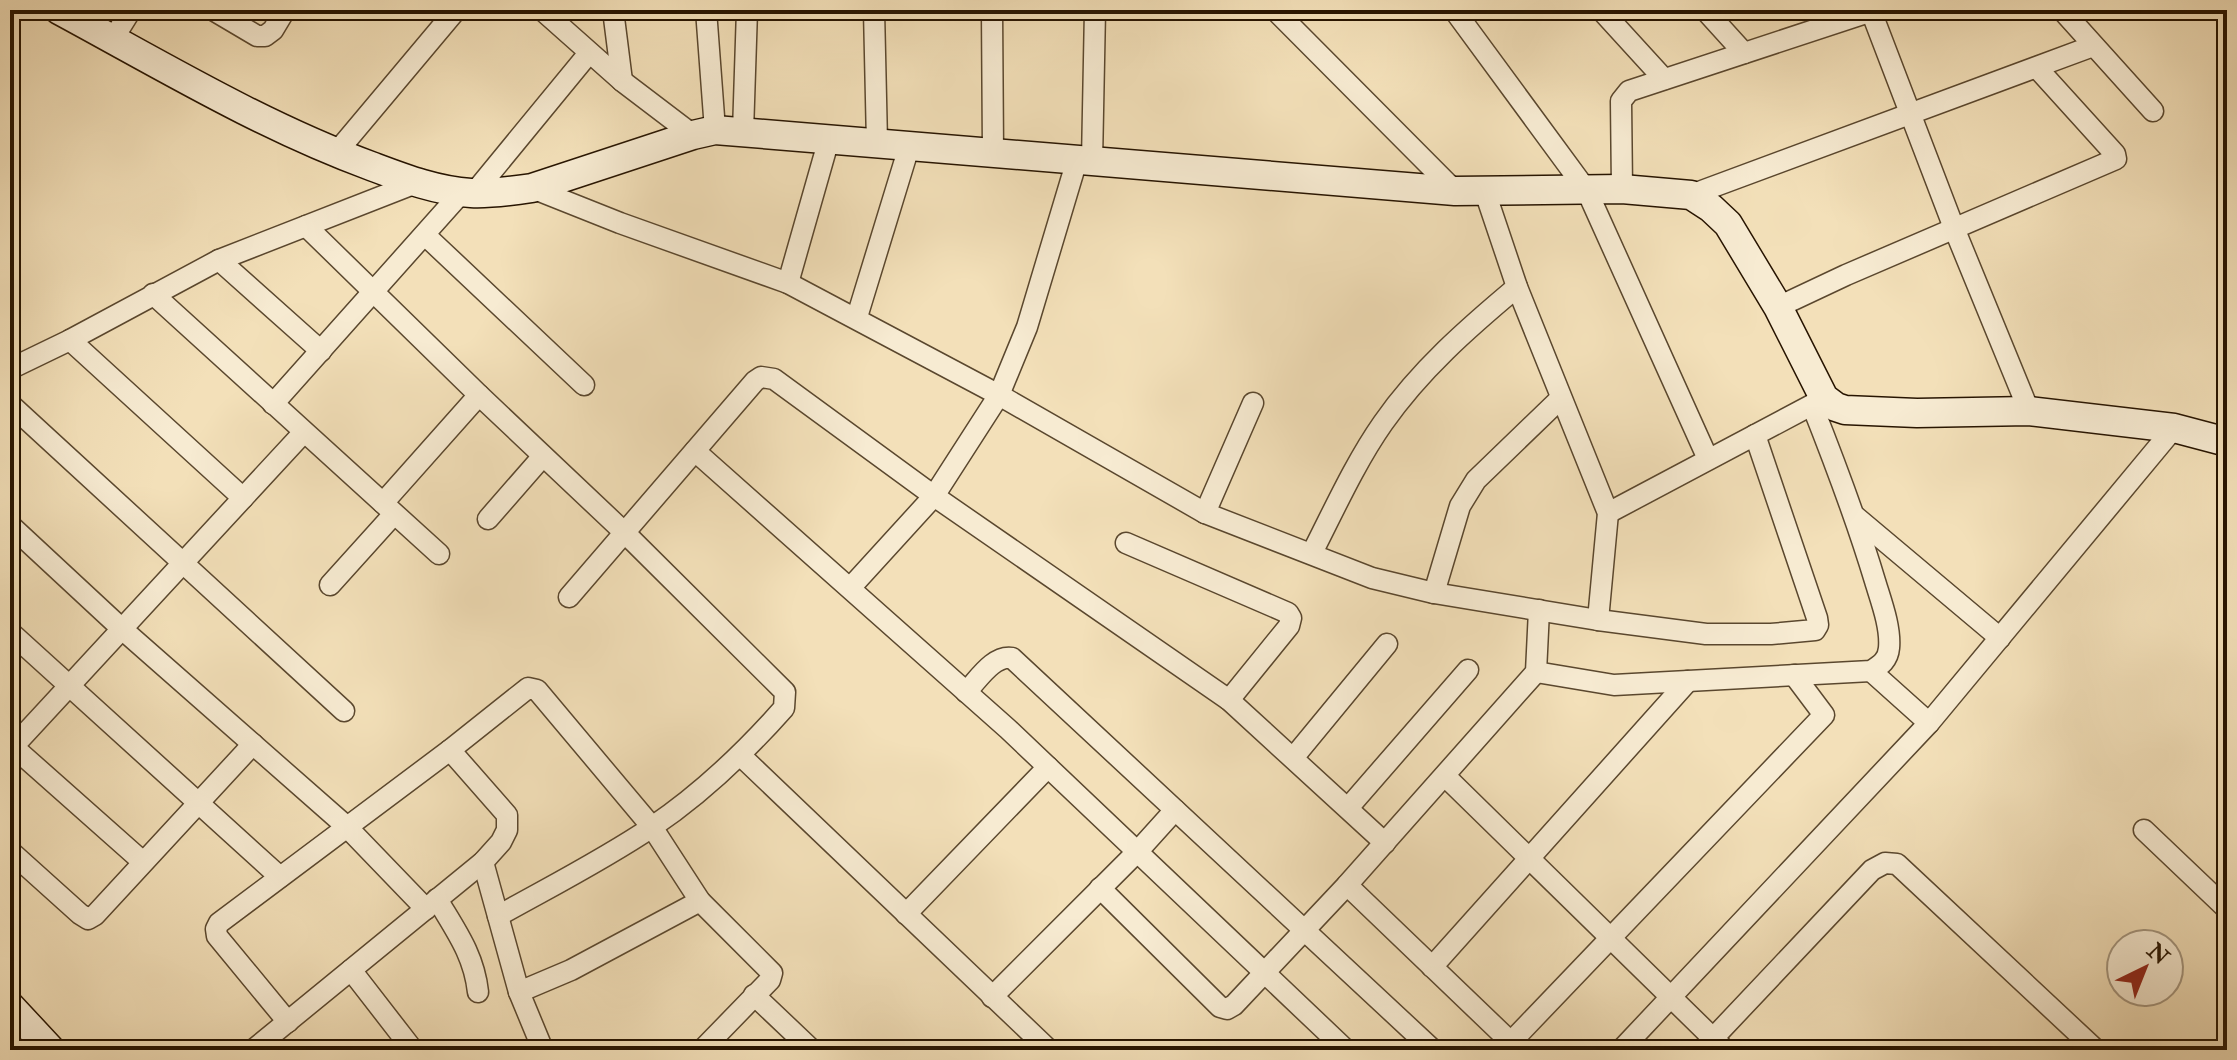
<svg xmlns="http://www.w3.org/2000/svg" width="2237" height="1060" font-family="'IM FELL Double Pica',serif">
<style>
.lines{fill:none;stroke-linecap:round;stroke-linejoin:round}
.street-casing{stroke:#5a472e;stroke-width:23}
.secondary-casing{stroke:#271400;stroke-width:31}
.street{stroke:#f7ebd2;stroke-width:20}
.secondary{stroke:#f7ebd2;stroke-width:28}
</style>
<rect width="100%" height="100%" fill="#f3e0b9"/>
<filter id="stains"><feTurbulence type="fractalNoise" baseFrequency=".0025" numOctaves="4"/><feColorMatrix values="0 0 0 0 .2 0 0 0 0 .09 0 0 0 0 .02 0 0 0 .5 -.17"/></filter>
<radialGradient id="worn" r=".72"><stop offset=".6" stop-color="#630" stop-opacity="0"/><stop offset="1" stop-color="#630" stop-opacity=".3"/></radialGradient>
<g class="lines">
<g class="street-casing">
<g id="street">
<path d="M213,10L257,36H265L273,30L285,10"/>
<path d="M542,10L622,81L693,135"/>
<path d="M613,10L622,81"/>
<path d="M706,10L715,130"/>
<path d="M874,10L877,143"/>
<path d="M992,10L993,153"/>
<path d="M1275,10L1455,191"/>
<path d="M1454,10L1587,191L1708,459"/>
<path d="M1601,10L1664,79"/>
<path d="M1705,10L1744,53"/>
<path d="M2062,10L2153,111"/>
<path d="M1871,11L1954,228L2029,411"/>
<path d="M113,39L131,10"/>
<path d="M743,132L747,10"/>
<path d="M336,153L456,10"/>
<path d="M1092,161L1095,10"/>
<path d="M532,188L620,223L788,283L999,395L1205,513L1372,578L1434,593L1598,620L1706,634H1771L1815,630L1818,625L1817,618L1755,435"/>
<path d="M1622,189L1621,101L1629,91L1875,10"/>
<path d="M1485,192L1517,287L1608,513L1598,620"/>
<path d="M474,193L589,53"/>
<path d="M1691,195L2093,46"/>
<path d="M306,226L479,395L625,533L785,692L784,708C745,752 701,794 652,827C605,859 548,888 498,916"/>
<path d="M425,235L584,385"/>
<path d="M219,260L321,351"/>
<path d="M788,283L829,139"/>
<path d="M153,294L439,554"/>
<path d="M1778,307L1846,275L2116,159L2115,154L2037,68"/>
<path d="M857,317L909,147"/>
<path d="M70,340L243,498"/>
<path d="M10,369L70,340L219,260L416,183"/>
<path d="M10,404L344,711"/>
<path d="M273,404L462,192"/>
<path d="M695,451L1008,729L1346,1050"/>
<path d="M383,503L479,395"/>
<path d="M1205,513L1253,403"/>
<path d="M1608,513L1821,400"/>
<path d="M1856,517L2000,638"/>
<path d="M488,519L543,456"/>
<path d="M10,525L122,629L346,826L426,909"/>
<path d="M1126,543L1288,613L1291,618L1289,626L1229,700"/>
<path d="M1312,553C1334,510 1355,463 1383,423C1420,370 1468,328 1517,287"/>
<path d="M330,585L394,514"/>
<path d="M851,587L934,496L999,395L1027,327L1077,160"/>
<path d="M1434,593L1460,506L1476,480L1561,398"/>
<path d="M569,597L755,381L761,377L774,379L934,496L1229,700L1385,843"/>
<path d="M10,632L280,877"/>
<path d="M1871,671L1929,723"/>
<path d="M1536,672L1614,685L1871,671C1881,665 1888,660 1889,648C1891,627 1881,601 1875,581C1857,521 1835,463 1812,405"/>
<path d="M966,692C978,680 993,655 1012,658L1433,1050"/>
<path d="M10,744L143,862"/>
<path d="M10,750L304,432"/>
<path d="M740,755L1049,1050"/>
<path d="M1293,758L1387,644"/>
<path d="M1445,776L1725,1050"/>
<path d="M1348,808L1468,670"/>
<path d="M2144,830L2227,909"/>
<path d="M10,851L80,914L88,919L95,915L253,744"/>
<path d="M483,862L519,992L543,1050"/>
<path d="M1347,885L1519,1050"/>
<path d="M1100,888L1220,1007L1227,1009L1234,1005L1347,885L1536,672L1539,610"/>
<path d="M437,899C456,931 474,955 478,992"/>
<path d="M906,914L1048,767"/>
<path d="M1432,967L1688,681"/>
<path d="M351,970L413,1050"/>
<path d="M519,992L571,970L700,901"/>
<path d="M754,995L812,1050"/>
<path d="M992,997L1138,851L1175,810"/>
<path d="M288,1022L217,936L216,929L219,923L450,750L528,688L537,690L652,827L700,901L772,973L770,980L702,1050"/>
<path d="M1511,1042L1824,715L1794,675"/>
<path d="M253,1050L483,862L501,842L507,830V815L450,750"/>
<path d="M1621,1050L1929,723L2174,428"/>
<path d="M1702,1050L1872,870L1885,863L1897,864L2096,1050"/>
</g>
</g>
<g class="secondary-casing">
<g id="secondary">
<path d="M59,10C161,65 262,126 371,166C403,178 436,191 471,193C491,194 512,191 532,188L693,135L715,130L1455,191L1622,189L1691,195L1711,208L1728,224L1778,307L1824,398L1836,407L1845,410L1917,413L2029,411L2174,428L2227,442"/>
<path d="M10,1006L51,1050"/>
</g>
</g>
<use href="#street" class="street"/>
<use href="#secondary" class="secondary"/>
</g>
<rect width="2237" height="1060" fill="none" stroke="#f3e0b9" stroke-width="40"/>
<rect x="12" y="12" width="2213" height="1036" fill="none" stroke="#271400" stroke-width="4"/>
<rect x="20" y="20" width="2197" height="1020" fill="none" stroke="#271400" stroke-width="2"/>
<g transform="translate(2145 968) rotate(43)"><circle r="38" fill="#f7ebd2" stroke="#a4957e" stroke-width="2"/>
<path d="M0-6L14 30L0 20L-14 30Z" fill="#8f2418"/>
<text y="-12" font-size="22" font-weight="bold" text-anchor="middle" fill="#271400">N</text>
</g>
<rect width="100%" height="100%" filter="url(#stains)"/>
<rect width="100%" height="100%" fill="url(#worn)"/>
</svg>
